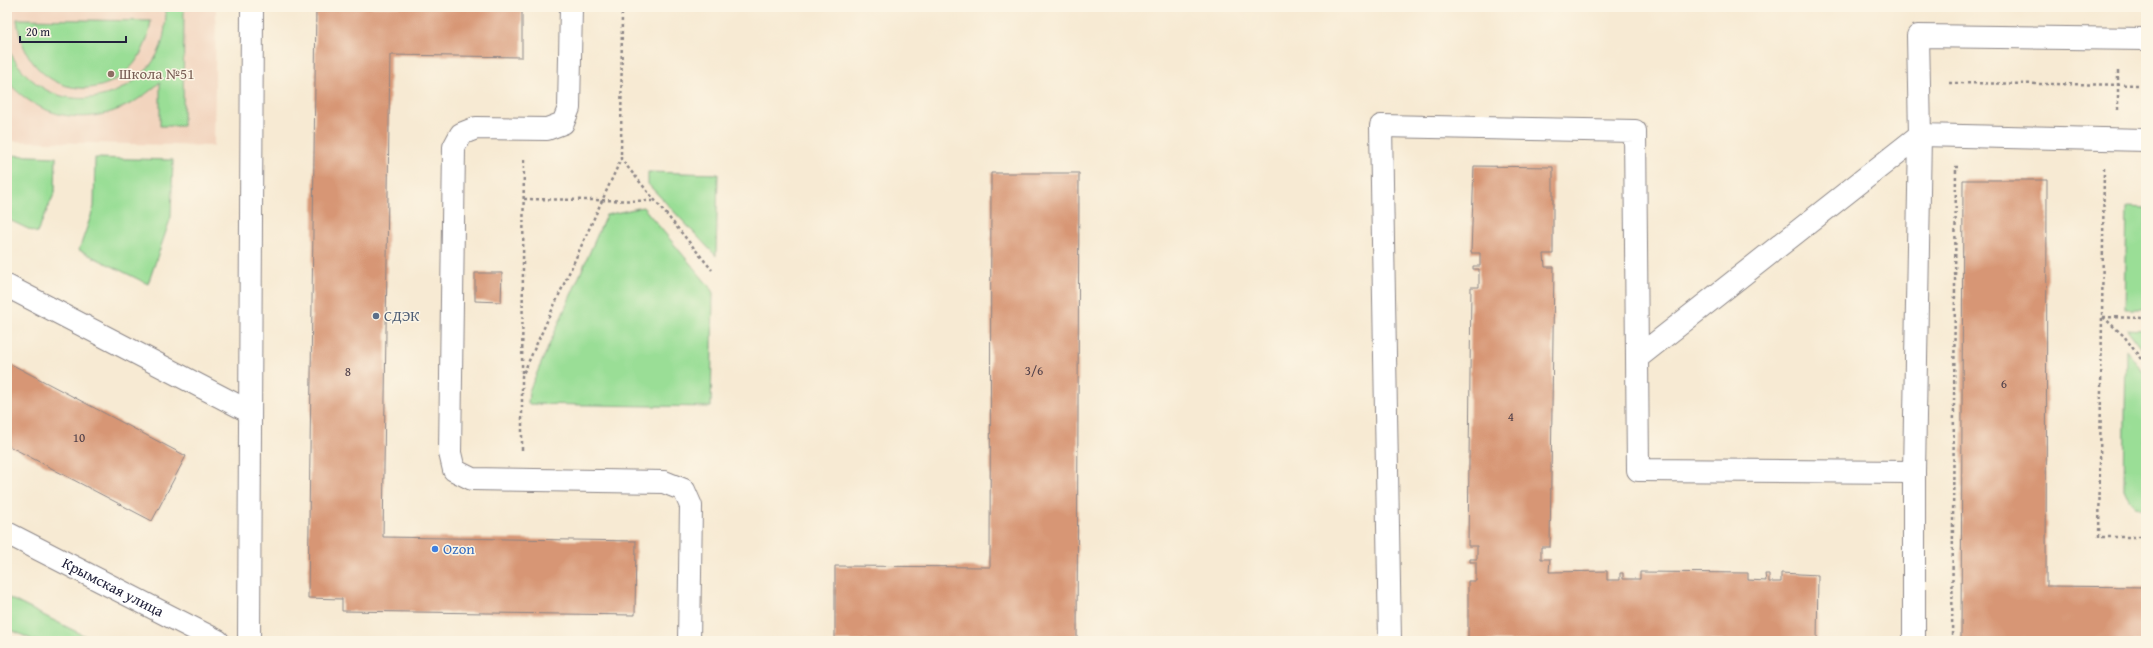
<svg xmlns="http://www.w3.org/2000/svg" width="2153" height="648" font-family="'Gentium Book Plus',serif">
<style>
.built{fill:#f2d4be}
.green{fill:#9ade96;stroke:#5e8068}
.building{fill:#d79674}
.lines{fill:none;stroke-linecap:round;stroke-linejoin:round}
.minor-casing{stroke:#8c8687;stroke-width:24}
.path{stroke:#8c8687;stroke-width:2.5;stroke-dasharray:3 3;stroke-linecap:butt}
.minor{stroke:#fff;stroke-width:22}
.education-dot{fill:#8d6e63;stroke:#fcf5e5;stroke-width:1.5}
.service-dot{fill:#5c6f8a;stroke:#fcf5e5;stroke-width:1.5}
.shop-dot{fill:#3f7fe0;stroke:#fcf5e5;stroke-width:1.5}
.labels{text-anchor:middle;stroke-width:3;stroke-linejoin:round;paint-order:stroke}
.number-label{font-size:13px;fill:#4f3f49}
.education-label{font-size:15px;fill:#785e54;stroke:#fcf5e5;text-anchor:start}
.service-label{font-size:15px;fill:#4e5e75;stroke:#fcf5e5;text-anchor:start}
.shop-label{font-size:15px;fill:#366cbe;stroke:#fcf5e5;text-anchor:start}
.street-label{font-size:15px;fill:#22223b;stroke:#fcf5e5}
</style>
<rect width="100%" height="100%" fill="#fcf5e5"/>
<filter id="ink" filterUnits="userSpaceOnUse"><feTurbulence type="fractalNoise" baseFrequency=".025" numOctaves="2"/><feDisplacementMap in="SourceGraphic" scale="8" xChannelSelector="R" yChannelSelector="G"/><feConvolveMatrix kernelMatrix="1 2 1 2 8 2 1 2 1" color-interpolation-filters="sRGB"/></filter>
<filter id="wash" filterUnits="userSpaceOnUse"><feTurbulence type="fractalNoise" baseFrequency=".012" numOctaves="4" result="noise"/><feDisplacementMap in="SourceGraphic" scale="16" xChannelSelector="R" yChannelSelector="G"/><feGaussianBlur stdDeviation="0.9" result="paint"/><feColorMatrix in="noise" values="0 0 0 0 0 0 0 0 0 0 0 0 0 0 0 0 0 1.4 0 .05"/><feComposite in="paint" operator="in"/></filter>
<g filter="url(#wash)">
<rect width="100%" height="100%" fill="#f7ead3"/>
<path class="built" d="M7,7H216L214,146L7,141Z"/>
<g class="green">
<path d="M166,7H184L183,126H160V82C114,126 51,131 7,81V47C16,64 26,77 43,88C84,113 144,91 161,46C165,33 166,21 166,7Z"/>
<path d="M17,19L151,21C139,112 26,110 17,19Z"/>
<path d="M7,155L56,157L55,192L37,233L7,219Z"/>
<path d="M95,158L173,160L171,217L148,284L79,250L94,207Z"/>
<path d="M648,172L718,174L716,256L648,184Z"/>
<path d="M643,207L709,286L713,293L711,407L528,404L529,391L606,215Z"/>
<path d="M2127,207L2146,208V309H2125Z"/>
<path d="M2127,329L2146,330V354Z"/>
<path d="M2126,349L2146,377V510C2135,509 2128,499 2124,489Z"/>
<path d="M7,597L95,641H35L7,628Z"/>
</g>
<g id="blocks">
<g class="building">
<path d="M316,7H522V57L390,55L383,537L636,541L635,615L342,611V599L308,598Z"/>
<path d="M1474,166L1553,167V254H1544L1545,267H1554L1550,547H1541V559H1550L1549,572L1607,571V580H1620V573H1623V579H1640V572L1748,573V580L1766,581L1765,574H1769V582H1781V573L1818,575L1817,641H1468V581H1476V562H1470V559H1477V546H1468L1471,287H1479V269H1473V266H1480V253H1471Z"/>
<path d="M991,173H1079L1077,641H835V566L990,567Z"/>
<path d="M1963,180H2047L2046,586L2146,587V641H1961Z"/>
<path d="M475,273H502L501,302L475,301Z"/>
<path d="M7,362L186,456L152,521L7,445Z"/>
</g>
</g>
</g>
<g filter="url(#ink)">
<use href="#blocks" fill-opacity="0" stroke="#8c8687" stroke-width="1"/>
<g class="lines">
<g class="minor-casing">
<g id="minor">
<path d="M571,7L569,108L563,123L547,129L476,128L461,134L454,147L450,453L454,470L472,479L664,482L684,490L691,506L689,641"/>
<path d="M2146,39L1918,36L1920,135L2146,140"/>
<path d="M7,286L250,412"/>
<path id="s1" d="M7,533L218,641"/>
<path d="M249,641L252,7"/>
<path d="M1390,641L1381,126L1635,131L1638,470L1914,472L1920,135L1637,358"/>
<path d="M1914,641V472"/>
</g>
</g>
<g class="path">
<path d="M622,7L621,159L712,270"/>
<path d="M1949,83L2146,85"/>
<path d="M2118,110V69"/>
<path d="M2104,168L2099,537H2146"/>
<path d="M524,199L655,201"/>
<path d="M2103,317L2124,336L2146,366"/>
<path d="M2103,317L2146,318"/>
<path d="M522,373L524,158"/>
<path d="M522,450V376L621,159"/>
<path d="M1952,641L1956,167H1958"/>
</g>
<use href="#minor" class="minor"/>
</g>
</g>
<circle class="education-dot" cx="111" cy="74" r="4"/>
<circle class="service-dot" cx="376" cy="316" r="4"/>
<circle class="shop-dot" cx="435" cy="549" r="4"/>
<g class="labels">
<g class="number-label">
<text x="1034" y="375">3/6</text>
<text x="348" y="376">8</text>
<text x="2004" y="388">6</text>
<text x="1511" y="421">4</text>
<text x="79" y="442">10</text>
</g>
<g class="education-label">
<text x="119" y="79">Школа №51</text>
</g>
<g class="service-label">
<text x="384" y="321">СДЭК</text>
</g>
<g class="shop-label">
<text x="443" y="554">Ozon</text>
</g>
<g class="street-label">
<text dy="5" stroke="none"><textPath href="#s1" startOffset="119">Крымская улица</textPath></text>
</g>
</g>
<rect width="2153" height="648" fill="none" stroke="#fcf5e5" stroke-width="24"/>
<path d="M20 36v6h106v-6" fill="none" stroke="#22223b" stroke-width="2"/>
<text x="26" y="36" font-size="12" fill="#22223b" stroke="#fcf5e5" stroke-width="3" paint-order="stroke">20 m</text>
</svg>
